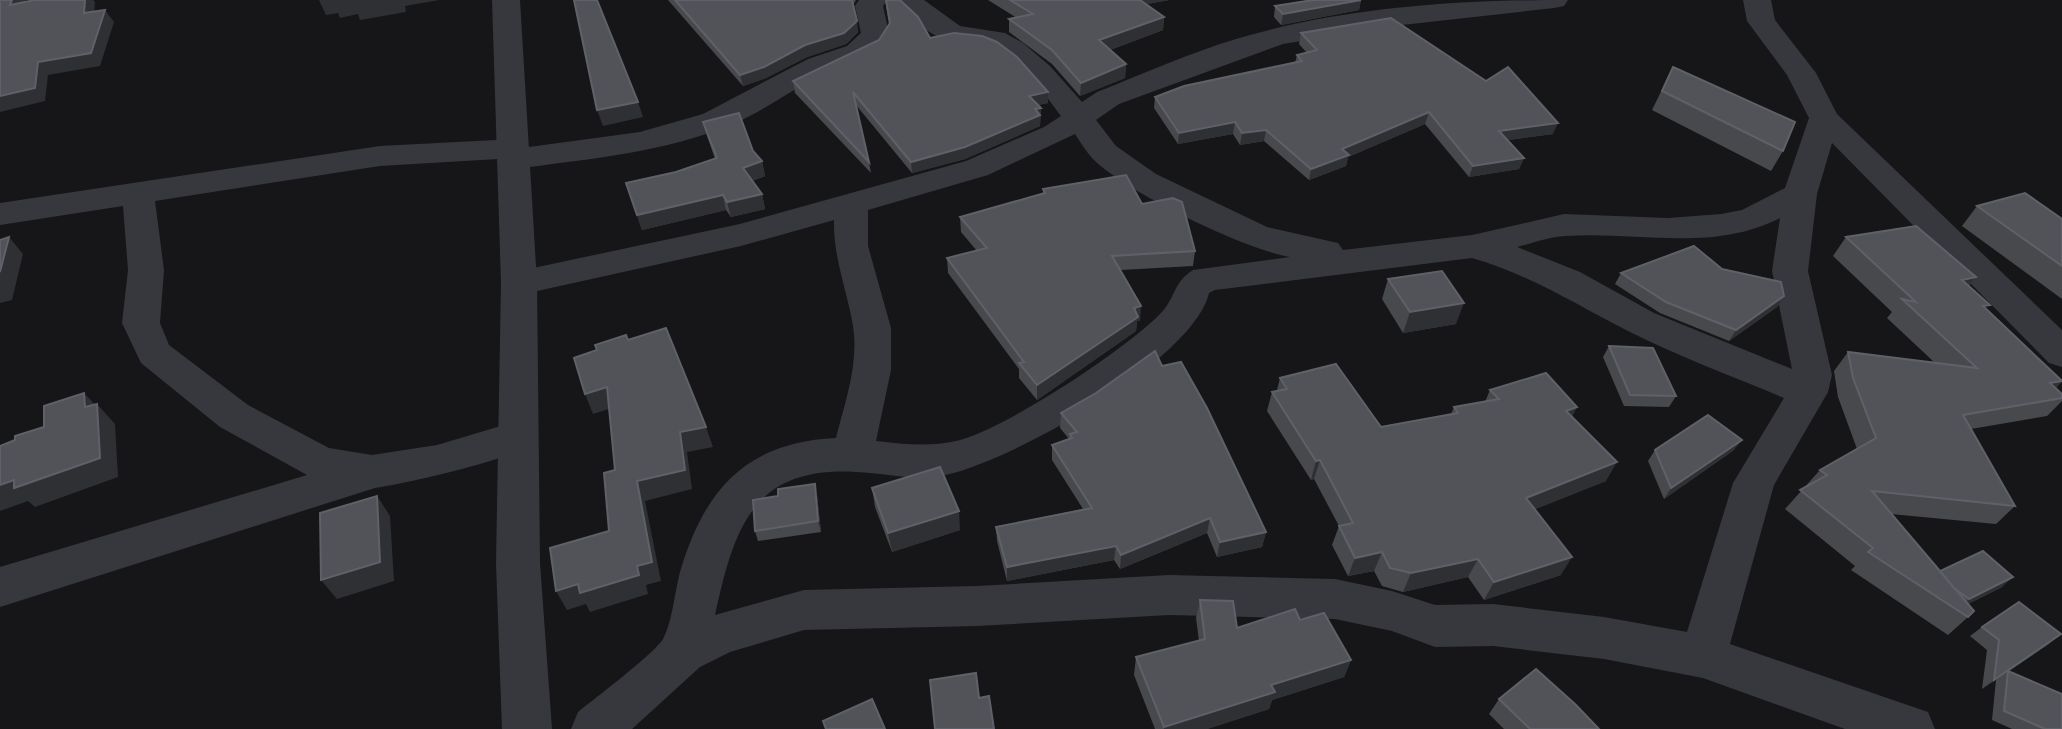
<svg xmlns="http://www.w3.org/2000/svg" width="2062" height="729" font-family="Overpass,sans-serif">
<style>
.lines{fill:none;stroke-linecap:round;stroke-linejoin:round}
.minor{fill:#37383d;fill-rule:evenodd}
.tertiary{fill:#37383d;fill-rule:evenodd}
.wall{fill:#47494d}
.shaded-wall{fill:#2f3033}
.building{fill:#525359;stroke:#5f6168;stroke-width:2}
</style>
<rect width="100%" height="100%" fill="#161618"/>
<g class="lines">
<g class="minor">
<path d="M859,0H887L883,6L889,33C879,61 852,60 829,71C796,86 768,109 735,123C665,153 588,159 514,169L503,166L498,159L380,166L155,201L164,270L160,323L169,345L248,405L329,448L372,455L437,445L518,421L532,426L538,437L532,448C480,465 429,479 375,488L0,607V567L307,475L220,427L141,363L122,323L128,270L123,206L0,225V203L380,146L514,139L525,142L529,147L640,132L703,114L808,59L847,46L861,33L855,6Z"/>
<path d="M893,0H924L960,26L1005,33L1023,43L1050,66L1082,102L1097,92C1143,74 1189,53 1236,39C1343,7 1458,0 1568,0L1564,6L1554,8L1384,27L1283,44L1119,104L1096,120L1116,146L1156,174L1267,227L1338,243L1343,250L1472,235L1564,214L1668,218L1721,214L1742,210L1785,188L1809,118L1787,75L1747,21L1743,0H1771L1775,20L1816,73L1837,114L2062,330V367L2049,363L1832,143L1817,194L1808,271L1832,375L1828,392L1774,485L1730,644L1928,712L1935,729H1845L1703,678L1604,659L1493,646L1435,647L1392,631L1335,619L1169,615L977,626L804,630L730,652L700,667L632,729H571L578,712C594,699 655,653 663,639C672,623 675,591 680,572C704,490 746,442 836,438C845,402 859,364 853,326C847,290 833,257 834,220L741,246L519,295L506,292L501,283L506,274L519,271L740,224L966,161L1044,127L1061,116C1043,92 1017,56 987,46C975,43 962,43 950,41C930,36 905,16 893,0ZM1075,134C1081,143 1087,153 1094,160C1128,193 1244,249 1290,257L1193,270C1172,283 1176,299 1159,315C1123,351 1004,430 956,441C930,447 903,444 876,441L891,370V328L868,246V210L988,175ZM1780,218L1772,271L1792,369L1654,313L1580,272L1517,247C1533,243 1549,237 1565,236C1637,231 1712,253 1780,218ZM1472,258C1528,274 1575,304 1626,330C1677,356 1732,376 1784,398L1733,483L1687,632L1604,617L1493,604L1435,605L1392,591L1335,579L1169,575L977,586L804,590L715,615C734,529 752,466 856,472C884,473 913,481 940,476C1006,465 1194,360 1209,293L1215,290Z"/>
</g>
<path class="tertiary" d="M492,0H520L537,283L540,563L552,729H502L496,563L501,283Z"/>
</g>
<g class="wall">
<path d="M668,0H856L853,5L858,32L846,44L807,57L766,78L743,86Z"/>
<path d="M885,0L930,38L1048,92V103L1038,105L1041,108L1040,126L965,159L912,173L856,105L869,162L871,173L795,93L793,81L879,40L889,24Z"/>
<path d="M988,0H1169L1147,4L1164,17L1163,30L1110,50L1126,64L1125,78L1080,96L1052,64L1009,32V19L1017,18Z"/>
<path d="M1361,0L1359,10L1281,25L1274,17L1275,6Z"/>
<path d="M1301,33L1553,134L1508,140L1524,158L1519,169L1469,177L1425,124L1348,157L1346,166L1309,180L1264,141L1240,145L1233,134L1178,144L1154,108L1155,97L1295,63L1297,55L1307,53L1299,44Z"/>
<path d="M1673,67L1783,151L1771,171L1652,110Z"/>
<path d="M703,122L753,151L762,161L765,176L752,181L762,194L765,209L731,217L726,210L642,230L626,183L676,172L715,159L707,136Z"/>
<path d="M1043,189L1142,204L1195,251L1193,266L1121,270L1140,321H1137L1136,331L1037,400L1019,378V369L948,273L947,258L977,251L961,232L960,217L1043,193Z"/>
<path d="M1977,206L2062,219V299L1962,226Z"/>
<path d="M1846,237L1976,277L1969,286L1986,309L2062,381L2056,388L2062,394V401L2047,416L1971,429L2015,506L1996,524L1891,514L1940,571L2002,587L1968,604V617L1948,635L1851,570L1855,566L1785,509L1820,470L1857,449L1838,397L1834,371L1848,352L1934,362L1887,318L1892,312L1833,256Z"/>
<path d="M1722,269L1784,296L1777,307L1729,341L1660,313L1615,284L1621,273Z"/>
<path d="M1388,279L1456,324L1403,333L1382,299Z"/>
<path d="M1609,346L1676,396L1669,407L1624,406L1603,357Z"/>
<path d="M1162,366L1266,532L1262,547L1217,557L1207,533L1120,569L1114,560L1007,581L997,541L996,527L1083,509L1052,460V445L1069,439L1060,428L1061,413Z"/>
<path d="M1280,378L1381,427L1451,414L1454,407L1485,402L1490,390L1572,416L1606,481L1535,509L1561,575L1484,600L1468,577L1403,592L1382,586L1374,571L1348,576L1332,545L1339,526L1314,479L1311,480L1267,411L1272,392L1277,390Z"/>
<path d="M1655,450H1734L1664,499L1648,461Z"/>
<path d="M872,488L960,530L892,552L875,507Z"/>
<path d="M817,495L821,532L758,541L755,531Z"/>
<path d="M1200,600L1237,628L1300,620L1351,660L1344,677L1272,700L1269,709L1207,729H1155L1134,675L1136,657L1199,641L1196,618Z"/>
<path d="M1982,627L2049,644L2009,671L2062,729H2012L1992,720L1996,680L1998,678L1982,689L1987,650L1970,636Z"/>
<path d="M1499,699L1599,729H1504L1489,714Z"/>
</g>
<g class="shaded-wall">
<path d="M12,0H26L19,18L10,5Z"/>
<path d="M85,0H93L95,2L93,26L84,13Z"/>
<path d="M319,0H439L405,6L406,12L360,20L358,14L340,18L338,13L326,15Z"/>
<path d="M1132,0H1169L1131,7Z"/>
<path d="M1361,0L1359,10L1281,25L1283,14Z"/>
<path d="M105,10L114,22L100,66L48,75L45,101L0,112V96L38,62Z"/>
<path d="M1164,17L1163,30L1099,54V40Z"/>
<path d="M857,21L858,32L846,44L807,57L766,78L743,86L740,75Z"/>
<path d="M1126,64L1125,78L1080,96L1081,83Z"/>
<path d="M1048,92V103L1029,107V96Z"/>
<path d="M638,102L643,117L603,126L597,110Z"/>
<path d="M1041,108L1040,126L965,159L912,173L911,162Z"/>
<path d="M1429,112L1425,124L1348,157L1346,166L1309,180L1311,169L1342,149Z"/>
<path d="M1235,122L1233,134L1178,144L1179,133Z"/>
<path d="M1558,123L1553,134L1494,142L1499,131Z"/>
<path d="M1266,130L1264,141L1240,145L1242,133Z"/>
<path d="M1524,158L1519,169L1469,177L1473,166Z"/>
<path d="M762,161L765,176L746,183L743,168Z"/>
<path d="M762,194L765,209L731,217L727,202Z"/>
<path d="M723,195L726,210L642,230L637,215Z"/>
<path d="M9,237L23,254L12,300L0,303V272Z"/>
<path d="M1976,277L1960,297L1962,280Z"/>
<path d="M1784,296L1777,307L1729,341L1736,330Z"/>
<path d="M1464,303L1456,324L1403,333L1410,312Z"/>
<path d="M1141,306L1140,321H1137L1136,331L1037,400V385L1134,308Z"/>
<path d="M2062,381L2044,400L2050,383Z"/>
<path d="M607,387L615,407L593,414L585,394Z"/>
<path d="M84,393L98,408L97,404L115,424L118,477L35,507L28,501L0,511V485L14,480L85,407Z"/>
<path d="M1577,407L1567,427L1566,411Z"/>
<path d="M706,427L713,447L687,452L692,489L645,501L661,581L646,585L648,594L590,612L586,604L567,610L556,591L637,566V481L680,432Z"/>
<path d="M1742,440L1734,450L1664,499L1671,488Z"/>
<path d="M1320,460L1314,479L1311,480L1316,461Z"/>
<path d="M1617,462L1606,481L1516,517L1526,498Z"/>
<path d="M815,484L817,495L821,532L818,521Z"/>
<path d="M377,496L390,516L394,581L337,599L321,580Z"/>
<path d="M959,511L960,530L892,552L888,533Z"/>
<path d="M1210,518L1207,533L1120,569L1121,555Z"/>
<path d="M1266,532L1262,547L1217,557L1220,542Z"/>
<path d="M1116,546L1114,560L1007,581V567Z"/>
<path d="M1382,552L1374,571L1348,576L1355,558Z"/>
<path d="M1572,557L1561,575L1484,600L1494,582Z"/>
<path d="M1478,559L1468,577L1403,592L1411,573Z"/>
<path d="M2013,577L2002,587L1958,609L1969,599Z"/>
<path d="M2061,634L2049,644L1982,689L1994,680Z"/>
<path d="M1351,660L1344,677L1272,700L1269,709L1207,729H1164V727L1271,685Z"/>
</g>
<g class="building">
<path d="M0,0H12L10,5L35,0H85L84,13L105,10L91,53L38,62L35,88L0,96Z"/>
<path d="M574,0H597L638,102L597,110Z"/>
<path d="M675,0H852L857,21L844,33L805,45L764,67L740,75Z"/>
<path d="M886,0H900L918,17L930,38L954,33L982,36L997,42L1017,57L1048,92L1029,96L1041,108L1035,109L1040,115L965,147L911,162L853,92L869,162L793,81L879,40L890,23Z"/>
<path d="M1010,0H1140L1164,17L1099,40L1126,64L1081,83L1052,50L1009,19L1033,14Z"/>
<path d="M1313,0H1361L1283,14L1275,6Z"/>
<path d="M1391,18L1486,81L1508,67L1558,123L1499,131L1524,158L1473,166L1429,112L1342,149L1349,155L1311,169L1266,130L1242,133L1235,122L1179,133L1155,97L1184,86L1302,61L1297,55L1317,50L1301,33Z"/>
<path d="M1673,67L1795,122L1783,151L1662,91Z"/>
<path d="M739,113L753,151L762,161L743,168L762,194L727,202L723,195L637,215L626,183L676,172L717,158L703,122Z"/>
<path d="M1126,175L1142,204L1173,198L1182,202L1195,251L1112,256L1141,306L1134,308L1138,317L1037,385L1019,363L1024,362L947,258L987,248L960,217L1045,193L1043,189Z"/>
<path d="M2025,193L2062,219V266L1977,206Z"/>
<path d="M1916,226L1976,277L1962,280L1990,305L1983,306L2062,381L2050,383L2062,394V398L1963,415L2015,506L1872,491L1974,611L1968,617L1868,552L1873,548L1800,490L1827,475L1820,470L1876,438L1853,378L1848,352L1977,368L1902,299L1916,302L1846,237Z"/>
<path d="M9,237L0,272V240Z"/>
<path d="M1694,246L1722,269L1781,282L1784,296L1736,330L1666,302L1621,273Z"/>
<path d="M1442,271L1464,303L1410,312L1388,279Z"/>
<path d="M666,328L706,427L680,432L685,470L637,481L652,562L637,566L639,575L580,593L578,584L556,591L550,548L609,531L604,473L615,470L607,387L585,394L574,358L597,350L595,345L626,335L628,340Z"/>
<path d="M1609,346L1653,348L1676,396L1630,395Z"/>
<path d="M1155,351L1162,366L1181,362L1207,408L1266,532L1220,542L1210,518L1121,555L1116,546L1007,567L996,527L1092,508L1052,445L1072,438L1070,434L1077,432L1061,413L1096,393Z"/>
<path d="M1336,364L1381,427L1458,413L1454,407L1499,399L1490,390L1546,373L1577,407L1566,411L1617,462L1526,498L1572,557L1494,582L1478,559L1411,573L1390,568L1382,552L1355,558L1339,526L1353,523L1320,460L1316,461L1272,392L1287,389L1280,378Z"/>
<path d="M84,393L85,407L97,404L100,458L14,488V480L0,485V446L15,440V436L44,427V406Z"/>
<path d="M1708,415L1742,440L1671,488L1655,450Z"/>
<path d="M940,467L959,511L888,533L872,488Z"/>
<path d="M815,484L818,521L755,531L753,500L778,496V489Z"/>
<path d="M377,496L380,562L321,580L320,513Z"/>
<path d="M1983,551L2013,577L1969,599L1954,588L1940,571Z"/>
<path d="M1200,600L1233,601L1237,628L1295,609L1300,620L1324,613L1351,660L1271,685L1275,692L1164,727L1136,657L1205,639Z"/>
<path d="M2019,602L2061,634L1994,680L1999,640L1982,627Z"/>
<path d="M1536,669L1575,704L1599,729H1530L1499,699Z"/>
<path d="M2008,671L2062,694V729H2045L2004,711Z"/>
<path d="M976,673L979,698L989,696L994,729H935L930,680Z"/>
<path d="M872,699L885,729H826L823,721Z"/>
</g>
</svg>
